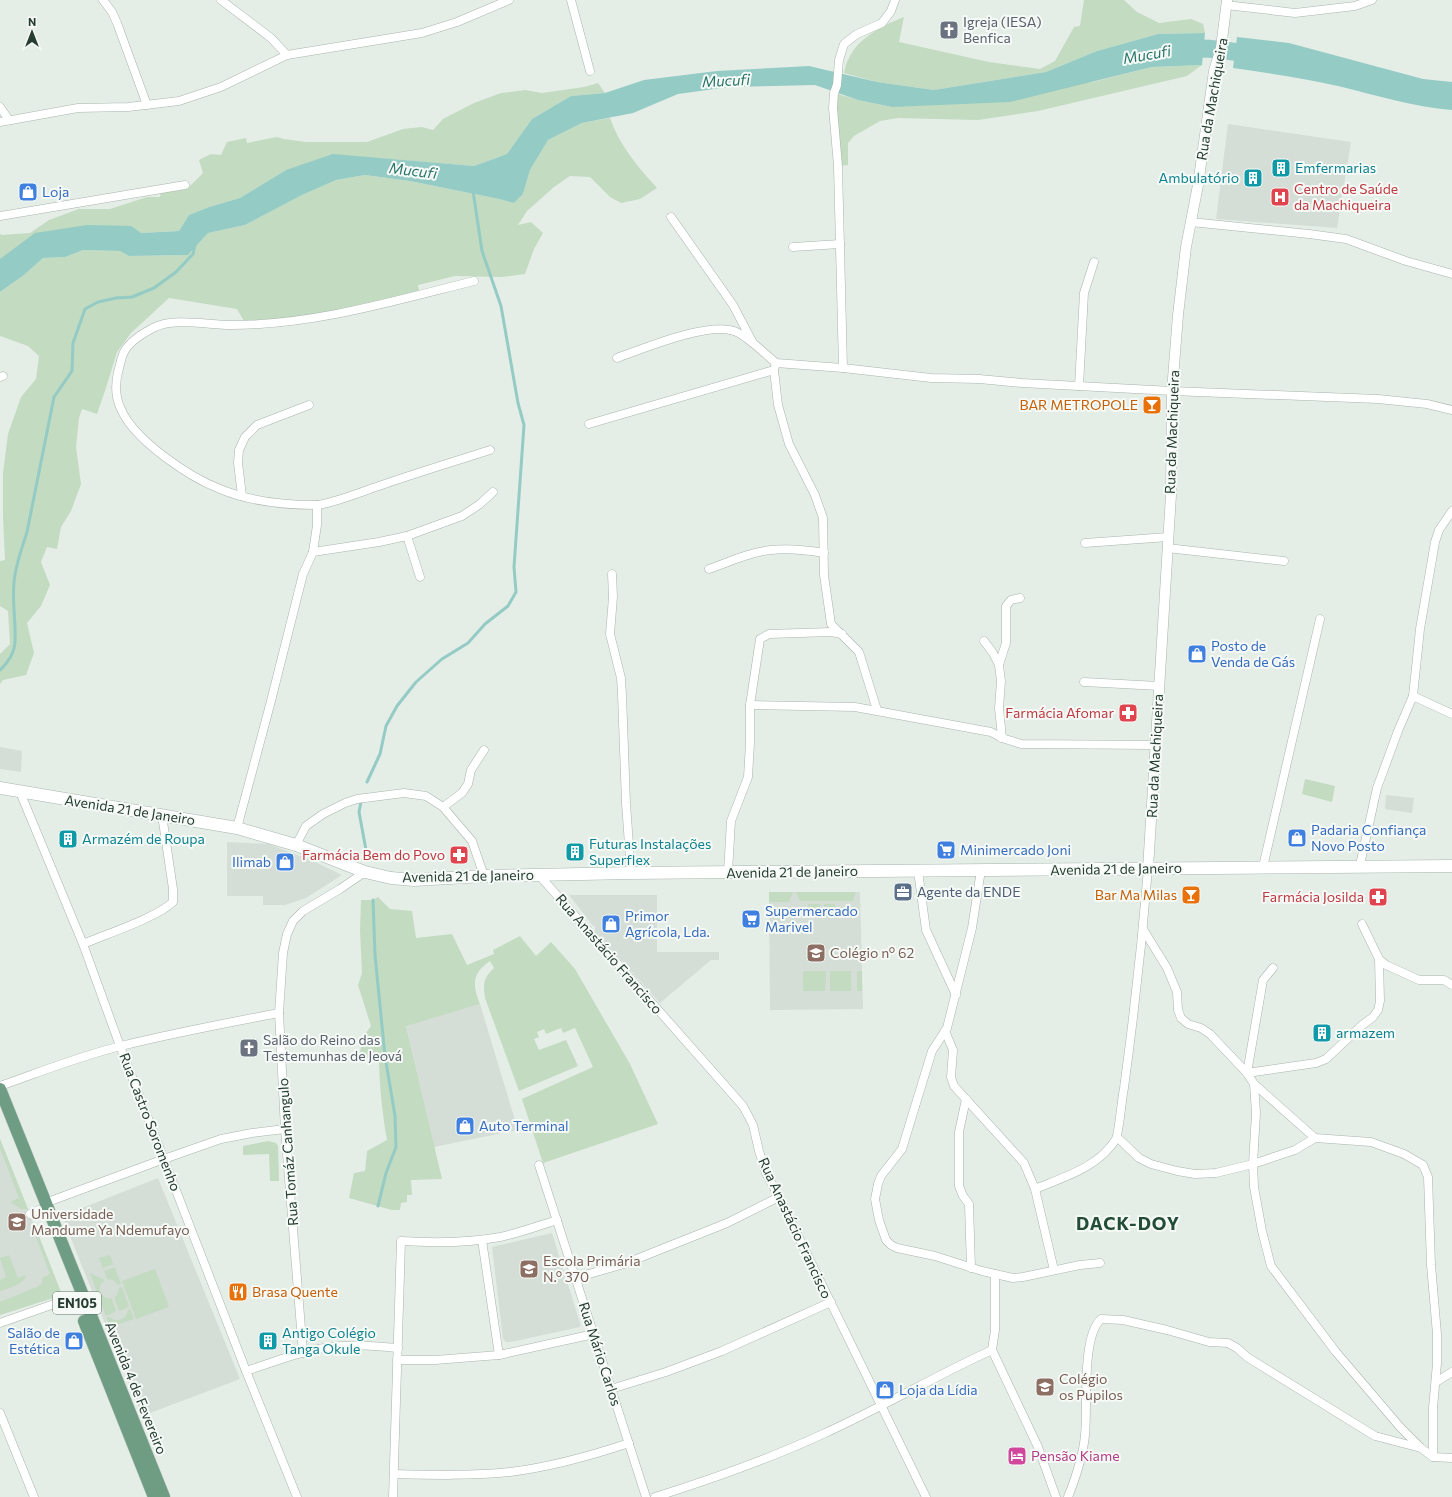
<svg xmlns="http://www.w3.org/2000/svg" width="1452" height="1497" font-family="Commissioner,sans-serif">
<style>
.built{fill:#d4ddd6}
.green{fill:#c2dbc1}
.water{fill:#94cbc4}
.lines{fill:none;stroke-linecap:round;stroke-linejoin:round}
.stream{stroke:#94cbc4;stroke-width:3}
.river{stroke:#94cbc4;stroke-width:18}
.minor-casing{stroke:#a8b5ac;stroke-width:9}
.tertiary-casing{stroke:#a8b5ac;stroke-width:11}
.secondary-casing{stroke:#a5b7ac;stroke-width:13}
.primary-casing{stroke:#c2c9c5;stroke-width:13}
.minor{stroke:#fff;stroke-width:8}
.tertiary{stroke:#fff;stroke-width:10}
.secondary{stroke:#fff;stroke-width:12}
.primary{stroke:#6f9d84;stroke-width:12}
.labels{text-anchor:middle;stroke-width:4;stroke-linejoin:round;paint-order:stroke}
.shield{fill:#f6faf7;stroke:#64766c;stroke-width:1}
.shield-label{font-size:13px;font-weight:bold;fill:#263d30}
.worship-label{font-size:14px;fill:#5b616d;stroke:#f6faf7;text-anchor:start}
.street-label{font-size:14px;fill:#263d30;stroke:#f6faf7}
.culture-label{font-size:14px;fill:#0d838f;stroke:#f6faf7;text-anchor:start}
.health-label{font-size:14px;fill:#be3a42;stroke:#f6faf7;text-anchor:end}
.shop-label{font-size:14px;fill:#366cbe;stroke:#f6faf7;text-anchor:start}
.food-label{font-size:14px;fill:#c56008;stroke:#f6faf7;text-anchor:end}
.service-label{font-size:14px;fill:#4e5e75;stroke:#f6faf7;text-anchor:start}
.education-label{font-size:14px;fill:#785e54;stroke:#f6faf7;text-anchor:start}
.hotel-label{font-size:14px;fill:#b23c85;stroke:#f6faf7;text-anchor:start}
.water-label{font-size:15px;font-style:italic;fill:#277369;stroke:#f6faf7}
.district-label{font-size:18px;font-weight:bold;letter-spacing:1px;fill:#244d37;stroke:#f6faf7}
</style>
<rect width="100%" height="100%" fill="#e5ede7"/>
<g class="built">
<path d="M1228,124L1351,142L1337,228L1216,219Z"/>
<path d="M0,747L22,751L21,772L0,769Z"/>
<path d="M1386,795L1414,798L1412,813L1385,809Z"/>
<path d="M227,842L268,844L311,860L342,875L306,898L285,905H263V896H227Z"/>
<path d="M769,892H860L863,1009L770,1010Z"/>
<path d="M569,895H657V952H719V960H711L660,1003L595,931V926H593Z"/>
<path d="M480,1004L518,1130L434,1147L406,1025Z"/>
<path d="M0,1139L62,1295L0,1315Z"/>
<path d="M158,1178L240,1379L142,1416L62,1216Z"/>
<path d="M552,1233L580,1323V1327L511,1342H506L503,1339L492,1247Z"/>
</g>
<g class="green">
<path d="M1084,0H1124L1137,12L1159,23L1191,19L1203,24L1205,33L1158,34L1097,51L1046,72L934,90L877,82L844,73C845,68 846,63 849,58C859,37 884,25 904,17L899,42L989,62L1040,69L1055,61L1074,27L1080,26Z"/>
<path d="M1202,65L1187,76L1038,111L978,120L898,118L880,121L854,136L848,143V165L838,166L834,93L858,100L892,107L1093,82L1152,67Z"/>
<path d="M598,83L605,93L571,96L532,119L507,154L474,166L377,158L286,170L240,198L209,207L189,215L179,231L140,233L0,259V234L2,235L30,233L49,220L79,209H110L147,197H160L161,192L188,188L203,173L199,160L211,154L221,155L227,142L246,138L247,143L277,137L284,139L306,142H367L403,129L422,127L433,130L443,119L474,103L501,93L525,90L542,93L584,87Z"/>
<path d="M610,118C620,146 637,166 657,188L640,199L621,203L610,197L590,177L570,176L554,187L527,211L518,225L531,222L543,233L534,249L525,274L501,277L455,276L418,285L419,291L390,302L256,325L244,321L237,309L169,298L131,333L117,352L105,391L97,414L82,409L79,418L76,447L81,484L71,511L61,527L57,549L47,547L41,562L50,585L41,606L27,623L34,653L26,675L3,680L0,684V654L10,644L8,611L0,606V561L5,560L3,516V473L8,434L21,397L36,379L39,356L28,346L0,336V292L24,275L43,258L65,257L83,250L120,251L129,256L188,255L208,233L245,225L302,195L336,180L365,175L410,181L499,199L514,203L523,194L530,170L548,140L582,123Z"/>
<path d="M1305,779L1335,786L1332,802L1302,794Z"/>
<path d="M769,892H793L789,902H769Z"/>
<path d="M796,892H856L853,901H800Z"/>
<path d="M378,897L390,909L412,911L416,938L452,934L467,965L494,954L493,950L520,936L536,956L551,942L575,969L630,1064L658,1124L543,1163L522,1099L593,1067L575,1028L563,1033L561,1028L546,1034L544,1029L537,1032L539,1037L534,1039L539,1050L566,1040L578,1066L519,1091L485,998C483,983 483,979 494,968L490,961C472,973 472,985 480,1004L406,1026L442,1179L411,1180L412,1195H407V1202L401,1203L400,1210H392L349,1198L354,1173L365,1171L367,1151L387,1140C382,1111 379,1083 379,1053L358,1062L363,1037L371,1026L358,985L362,973L360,930L361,900H373Z"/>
<rect x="808" y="904" width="12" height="13"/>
<path d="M824,904H835V907H831V917H824Z"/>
<path d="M803,971H826L825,991H803Z"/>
<rect x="830" y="971" width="21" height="20"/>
<rect x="857" y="971" width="5" height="20"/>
<path d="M0,1139L28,1209H21L10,1202L19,1198L0,1148Z"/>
<path d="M268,1141L276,1143L278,1146L279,1181H270L269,1154L243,1155V1146Z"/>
<path d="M37,1231L62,1295L0,1315V1302L37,1287L42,1283V1278L50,1274L34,1232Z"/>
<path d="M9,1255L18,1278L26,1275C24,1285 9,1288 0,1291V1280L6,1277L0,1258Z"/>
<path d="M110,1255L113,1264L103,1268L99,1258Z"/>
<path d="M115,1267L121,1284L118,1285L113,1280L107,1279L104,1271Z"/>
<path d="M155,1269L169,1307L136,1319L122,1281Z"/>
<path d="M90,1273L105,1280L100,1285V1292L97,1293Z"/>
<path d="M122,1287L129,1307L119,1311L114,1298L117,1295L119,1288Z"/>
<path d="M101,1294L106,1298L112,1299L116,1311L106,1316L98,1295Z"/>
<path d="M130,1309L134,1319L110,1327L107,1318L109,1317C117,1323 126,1320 128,1310Z"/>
</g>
<g class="water">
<path d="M1205,33L1202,65L1152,67L1010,102L892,107L858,100L815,85L729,87L678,94L633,113L582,123L548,140L530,170L523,194L514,203L499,199L410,181L365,175L336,180L302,195L245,225L208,233L188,255L129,256L120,251L83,250L65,257L43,258L24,275L0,292V259L35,233L87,225L131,226L141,233L179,231L189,215L209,207L240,198L286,170L333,154L474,166L507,154L532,119L571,96L605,93L644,80L717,71L809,66L877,82L934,90L1046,72L1097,51L1158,34Z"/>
<path d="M1237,37L1289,43L1423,79L1452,82V110C1413,107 1376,95 1338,86C1304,78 1268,73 1233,68Z"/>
</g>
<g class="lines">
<g class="stream">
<path d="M0,670C8,663 15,652 15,641C16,622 12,602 14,583C15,566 22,548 27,532L54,397L72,371L73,343L85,309L98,302L116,298L132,297L154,288L176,272L193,254L195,245"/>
<path d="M367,782L380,754L386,726L397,706L416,682L442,659L468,643L485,624L508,606L516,592L514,567L524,425L518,403L501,306L482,251L473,191"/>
<path d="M361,802L359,812L366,850"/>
<path d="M373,900L375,955L385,1056L395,1116L396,1147L386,1173L378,1206"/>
</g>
<path class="river" d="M1180,50C1206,46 1232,51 1258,56"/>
<g class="minor-casing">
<g id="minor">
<path d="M103,0L112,12L117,23L147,105"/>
<path d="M221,0L271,38L287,55"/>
<path d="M571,0L590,71"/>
<path d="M1226,5L1295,13L1355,6L1372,0"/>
<path d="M0,107L9,120"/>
<path d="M0,122L78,108L128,107L179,101L221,87L287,55L422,33L457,22L509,0"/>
<path d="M0,216L185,185"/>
<path d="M671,217L733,305L753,343L776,363L843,368L931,378L979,379L1022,383L1172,391L1378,399L1427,404L1452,410"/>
<path d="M1191,222L1309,234L1346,239L1406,261L1452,274"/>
<path d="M793,247L840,244"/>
<path d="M474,281C394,301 314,325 231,325C208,325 173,317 153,328C142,334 130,341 124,352C121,358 120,366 118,372C115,385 115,397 121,409C134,440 189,477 220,489C249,501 284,505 315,505C329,505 363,491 379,486C416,473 453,462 490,450"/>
<path d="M617,358C645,348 707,322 734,331C741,333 747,339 753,343"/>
<path d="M776,363L774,370L778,405L789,444L815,495L823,518L824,575L831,624L859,652L877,710"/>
<path d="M843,368L838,166L833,108L834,93L837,85L839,60L844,44L857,34L882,23L891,11L895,0"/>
<path d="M0,377L3,376"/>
<path d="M1079,386L1084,293L1094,262"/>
<path d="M589,424L774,370"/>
<path d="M242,496L238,463L239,450L245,437L257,425L309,405"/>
<path d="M407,536L420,577"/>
<path d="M1085,543L1168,537"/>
<path d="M1167,548L1284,561"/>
<path d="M313,552L379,542L407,536L462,516L480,504L493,492"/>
<path d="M709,569C729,562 750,552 771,550C789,548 806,550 824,553"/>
<path d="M612,574L613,597L610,634L621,678L622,695L626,803L631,873"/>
<path d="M984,641L993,653L999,665L1001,681L999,708L1002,738"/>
<path d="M999,665L1006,643V606L1011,600L1020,598"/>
<path d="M1084,682L1159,686"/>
<path d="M1413,696L1452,714"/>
<path d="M750,705L855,707L991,732L1002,738L1021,744L1156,745"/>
<path d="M20,792L83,944L120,1046L246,1371L297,1497"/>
<path d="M443,807L462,793L468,784L471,770L484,750"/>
<path d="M237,828L271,701L303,574L313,552L317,525V505"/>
<path d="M296,845L306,826L323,814L345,803L357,799L404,793L426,796L443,807L472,841L484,876"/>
<path d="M1360,865L1377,788L1398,731L1413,696L1420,629L1435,542L1439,530L1452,511"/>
<path d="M1263,867L1320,619"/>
<path d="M981,870L972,928L947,1028L932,1051L902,1149L881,1176L878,1184L875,1199L879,1220L886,1240L891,1245L897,1248L935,1256L982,1271L1013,1278L1023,1277L1080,1265L1100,1263"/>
<path d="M918,871L926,930L956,995"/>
<path d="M728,872L731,821L748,777L750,743V705L760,639L769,634L831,632L842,634"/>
<path d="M539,875L743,1106L753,1125L759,1151L766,1173L779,1197L926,1497"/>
<path d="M1362,924L1379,959L1386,965L1419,980H1444L1452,985"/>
<path d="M1143,929L1167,968L1177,992L1178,1010L1181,1018L1188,1024L1201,1028L1210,1034L1247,1073L1254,1084L1256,1113L1253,1164L1254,1187L1262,1231L1271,1266L1336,1352L1400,1427L1421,1448L1433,1457L1452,1458"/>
<path d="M83,944C106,934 156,918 173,902V889L162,815"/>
<path d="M1273,968L1263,980L1247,1073L1316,1063L1326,1059L1361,1026L1373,1017L1378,1010L1380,1001L1379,959"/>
<path d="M945,1031L953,1050L951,1077L954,1086L1024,1163L1035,1189L1054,1270"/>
<path d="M1254,1084L1315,1138L1371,1142L1404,1154L1423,1165L1428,1177L1431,1265L1437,1334V1363L1433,1408V1457"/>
<path d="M0,1086C40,1072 80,1056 121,1046C173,1033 226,1023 279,1013"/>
<path d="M966,1099L959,1132V1186L963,1196L969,1204L971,1268"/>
<path d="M1117,1137L1139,1158L1151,1164L1177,1171L1195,1174L1216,1173L1253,1164L1295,1150L1315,1138"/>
<path d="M539,1165L646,1497"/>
<path d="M1035,1189C1064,1177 1099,1167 1116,1139C1119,1132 1122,1097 1124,1088C1134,1015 1142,942 1148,869"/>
<path d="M45,1203L164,1159L221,1139L252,1133L285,1129"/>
<path d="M30,1214L39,1210"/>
<path d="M482,1240L499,1355"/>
<path d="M575,1278L624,1264L727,1223L779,1197"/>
<path d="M0,1323L74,1297"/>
<path d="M992,1350L995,1330V1274"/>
<path d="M303,1353L285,1129L279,1013L283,953L287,934L293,921L303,911L340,889L365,872"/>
<path d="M397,1360H435L499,1355L594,1334"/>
<path d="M246,1371C274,1362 301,1351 330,1347C352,1344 375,1346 398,1348"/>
<path d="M1436,1382L1452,1372"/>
<path d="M611,1389L666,1372L722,1351L831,1302"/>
<path d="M0,1413L34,1497"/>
<path d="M394,1474C433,1475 471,1476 510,1472C551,1467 590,1456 629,1443"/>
<path d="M393,1497L401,1241C434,1243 468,1243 500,1237C519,1233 538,1226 557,1220"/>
<path d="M655,1497C712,1479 769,1459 823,1434C881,1408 935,1376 992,1350L1038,1447L1056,1497"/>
<path d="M1068,1497C1076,1477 1083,1457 1085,1435C1088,1408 1081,1337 1101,1319L1123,1320L1167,1330L1209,1342L1228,1343L1237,1348L1247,1357L1375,1436L1421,1448"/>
</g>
</g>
<g class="tertiary-casing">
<path id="tertiary" d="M1148,869L1171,495L1172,391L1178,315L1186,247L1198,185L1214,71L1221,48L1227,0"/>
</g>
<g class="secondary-casing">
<path id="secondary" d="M0,788L237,828L296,845L365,872L391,878L414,880L484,876L631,873L1452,866"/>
</g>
<g class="primary-casing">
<g id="primary">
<path d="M0,1089L164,1497"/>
<path d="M84,1321L154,1497"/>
</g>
</g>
<use href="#minor" class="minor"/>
<use href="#tertiary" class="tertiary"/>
<use href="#secondary" class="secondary"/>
<use href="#primary" class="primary"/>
</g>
<defs>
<g id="church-square" transform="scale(1)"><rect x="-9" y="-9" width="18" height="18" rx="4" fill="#6b7280" stroke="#f6faf7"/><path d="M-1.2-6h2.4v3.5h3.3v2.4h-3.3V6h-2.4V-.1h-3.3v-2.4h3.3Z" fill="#fff"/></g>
<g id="building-square" transform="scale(1)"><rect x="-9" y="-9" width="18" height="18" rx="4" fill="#0f9aa8" stroke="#f6faf7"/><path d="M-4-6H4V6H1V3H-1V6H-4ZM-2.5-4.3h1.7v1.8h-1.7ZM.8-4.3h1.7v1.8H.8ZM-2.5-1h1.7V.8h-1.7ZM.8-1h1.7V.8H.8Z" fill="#fff"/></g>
<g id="shop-square" transform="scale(1)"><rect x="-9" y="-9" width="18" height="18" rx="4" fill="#3f7fe0" stroke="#f6faf7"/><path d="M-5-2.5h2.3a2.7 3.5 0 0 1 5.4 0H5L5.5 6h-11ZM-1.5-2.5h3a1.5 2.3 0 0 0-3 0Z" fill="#fff"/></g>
<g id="hospital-square" transform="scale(1)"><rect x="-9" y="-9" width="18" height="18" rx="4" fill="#e0444e" stroke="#f6faf7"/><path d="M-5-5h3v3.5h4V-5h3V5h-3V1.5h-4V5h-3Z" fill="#fff"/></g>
<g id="bar-square" transform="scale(1)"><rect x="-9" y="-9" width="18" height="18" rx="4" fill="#e8710a" stroke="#f6faf7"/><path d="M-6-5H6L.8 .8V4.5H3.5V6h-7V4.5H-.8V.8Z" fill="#fff"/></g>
<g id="pharmacy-square" transform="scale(1)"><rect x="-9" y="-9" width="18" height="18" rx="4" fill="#e0444e" stroke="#f6faf7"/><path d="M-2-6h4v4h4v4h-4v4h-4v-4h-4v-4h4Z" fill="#fff"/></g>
<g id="supermarket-square" transform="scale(1)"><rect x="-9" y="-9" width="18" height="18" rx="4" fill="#3f7fe0" stroke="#f6faf7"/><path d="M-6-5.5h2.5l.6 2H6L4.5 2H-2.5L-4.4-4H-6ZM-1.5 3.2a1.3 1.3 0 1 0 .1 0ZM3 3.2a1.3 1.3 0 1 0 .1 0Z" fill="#fff"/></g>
<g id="office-square" transform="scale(1)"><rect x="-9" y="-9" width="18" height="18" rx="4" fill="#5c6f8a" stroke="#f6faf7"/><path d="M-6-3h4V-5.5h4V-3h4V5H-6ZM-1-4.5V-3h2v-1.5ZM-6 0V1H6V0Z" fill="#fff"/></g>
<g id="school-square" transform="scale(1)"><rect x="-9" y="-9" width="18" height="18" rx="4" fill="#8d6e63" stroke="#f6faf7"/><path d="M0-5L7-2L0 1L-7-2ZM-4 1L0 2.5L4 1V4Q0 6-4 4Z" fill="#fff"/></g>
<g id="university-square" transform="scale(1)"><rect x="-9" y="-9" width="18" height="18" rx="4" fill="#8d6e63" stroke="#f6faf7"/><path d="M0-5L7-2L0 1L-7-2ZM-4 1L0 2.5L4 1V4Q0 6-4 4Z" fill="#fff"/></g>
<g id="restaurant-square" transform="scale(1)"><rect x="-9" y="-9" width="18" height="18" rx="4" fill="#e8710a" stroke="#f6faf7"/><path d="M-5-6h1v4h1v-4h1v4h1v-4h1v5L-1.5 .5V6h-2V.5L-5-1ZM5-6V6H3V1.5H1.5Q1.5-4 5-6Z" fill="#fff"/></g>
<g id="hotel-square" transform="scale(1)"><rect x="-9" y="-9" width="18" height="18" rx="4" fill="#d1479c" stroke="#f6faf7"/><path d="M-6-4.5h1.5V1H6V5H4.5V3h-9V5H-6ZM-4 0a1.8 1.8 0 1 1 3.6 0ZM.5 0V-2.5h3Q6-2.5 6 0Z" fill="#fff"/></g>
</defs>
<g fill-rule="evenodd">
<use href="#church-square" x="949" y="30"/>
<use href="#building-square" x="1281" y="168"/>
<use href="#building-square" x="1253" y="178"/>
<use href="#shop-square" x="28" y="192"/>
<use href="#hospital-square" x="1280" y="197"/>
<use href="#bar-square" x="1152" y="405"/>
<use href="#shop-square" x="1197" y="654"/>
<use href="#pharmacy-square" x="1128" y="713"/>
<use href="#shop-square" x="1297" y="838"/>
<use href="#building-square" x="68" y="839"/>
<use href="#supermarket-square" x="946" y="850"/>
<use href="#building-square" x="575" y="852"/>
<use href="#pharmacy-square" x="459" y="855"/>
<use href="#shop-square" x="285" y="862"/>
<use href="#office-square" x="903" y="892"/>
<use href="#bar-square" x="1191" y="895"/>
<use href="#pharmacy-square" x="1378" y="897"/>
<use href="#supermarket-square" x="751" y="919"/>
<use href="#shop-square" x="611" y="924"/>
<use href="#school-square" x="816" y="953"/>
<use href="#building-square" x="1322" y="1033"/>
<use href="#church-square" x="249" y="1048"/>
<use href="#shop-square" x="465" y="1126"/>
<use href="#university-square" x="17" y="1222"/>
<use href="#school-square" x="529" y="1269"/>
<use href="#restaurant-square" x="238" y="1292"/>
<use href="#shop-square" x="74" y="1341"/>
<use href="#building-square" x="268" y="1341"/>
<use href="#school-square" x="1045" y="1387"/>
<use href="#shop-square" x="885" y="1390"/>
<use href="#hotel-square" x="1017" y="1456"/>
</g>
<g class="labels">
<rect class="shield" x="53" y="1292" width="48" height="22" rx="3"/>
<g class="shield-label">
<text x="77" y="1308">EN105</text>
</g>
<g class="worship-label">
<text x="963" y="27">Igreja (IESA)<tspan x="963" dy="16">Benfica</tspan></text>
<text x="263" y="1045">Salão do Reino das<tspan x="263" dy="16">Testemunhas de Jeová</tspan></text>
</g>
<g class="street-label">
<text transform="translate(1212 99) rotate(-80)" y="5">Rua da Machiqueira</text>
<text transform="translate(1172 432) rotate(-88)" y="5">Rua da Machiqueira</text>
<text transform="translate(1155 756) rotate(-87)" y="5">Rua da Machiqueira</text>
<text transform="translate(130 810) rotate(9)" y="5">Avenida 21 de Janeiro</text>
<text transform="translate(1116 869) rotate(-1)" y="5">Avenida 21 de Janeiro</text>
<text transform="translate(792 872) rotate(-1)" y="5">Avenida 21 de Janeiro</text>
<text transform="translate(468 876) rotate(-1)" y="5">Avenida 21 de Janeiro</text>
<text transform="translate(609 954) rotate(49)" y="5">Rua Anastácio Francisco</text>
<text transform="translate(150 1122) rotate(69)" y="5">Rua Castro Soromenho</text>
<text transform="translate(288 1152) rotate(-94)" y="5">Rua Tomáz Canhangulo</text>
<text transform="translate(795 1228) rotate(65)" y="5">Rua Anastácio Francisco</text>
<text transform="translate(600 1354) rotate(72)" y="5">Rua Mário Carlos</text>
<text transform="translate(136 1388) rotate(68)" y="5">Avenida 4 de Fevereiro</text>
</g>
<g class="culture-label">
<text x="1295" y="173">Emfermarias</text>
<text x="1239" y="183" text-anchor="end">Ambulatório</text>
<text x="82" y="844">Armazém de Roupa</text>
<text x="589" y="849">Futuras Instalações<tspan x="589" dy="16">Superflex</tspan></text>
<text x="1336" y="1038">armazem</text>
<text x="282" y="1338">Antigo Colégio<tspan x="282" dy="16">Tanga Okule</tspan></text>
</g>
<g class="health-label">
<text x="1294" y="194" text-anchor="start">Centro de Saúde<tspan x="1294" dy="16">da Machiqueira</tspan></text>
<text x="1114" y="718">Farmácia Afomar</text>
<text x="445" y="860">Farmácia Bem do Povo</text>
<text x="1364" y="902">Farmácia Josilda</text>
</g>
<g class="shop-label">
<text x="42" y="197">Loja</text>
<text x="1211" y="651">Posto de<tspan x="1211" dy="16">Venda de Gás</tspan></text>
<text x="1311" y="835">Padaria Confiança<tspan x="1311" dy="16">Novo Posto</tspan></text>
<text x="960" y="855">Minimercado Joni</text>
<text x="271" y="867" text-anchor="end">Ilimab</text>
<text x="765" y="916">Supermercado<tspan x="765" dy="16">Marivel</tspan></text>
<text x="625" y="921">Primor<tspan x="625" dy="16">Agrícola, Lda.</tspan></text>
<text x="479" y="1131">Auto Terminal</text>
<text x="60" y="1338" text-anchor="end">Salão de<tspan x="60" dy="16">Estética</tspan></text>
<text x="899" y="1395">Loja da Lídia</text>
</g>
<g class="food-label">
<text x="1138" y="410">BAR METROPOLE</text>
<text x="1177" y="900">Bar Ma Milas</text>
<text x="252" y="1297" text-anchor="start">Brasa Quente</text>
</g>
<g class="service-label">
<text x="917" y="897">Agente da ENDE</text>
</g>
<g class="education-label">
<text x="830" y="958">Colégio nº 62</text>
<text x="31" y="1219">Universidade<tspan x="31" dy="16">Mandume Ya Ndemufayo</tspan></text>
<text x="543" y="1266">Escola Primária<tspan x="543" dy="16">N.º 370</tspan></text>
<text x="1059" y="1384">Colégio<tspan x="1059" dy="16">os Pupilos</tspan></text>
</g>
<g class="hotel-label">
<text x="1031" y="1461">Pensão Kiame</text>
</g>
<g class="water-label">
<text transform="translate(1147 55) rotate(-10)" y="5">Mucufi</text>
<text transform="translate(726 81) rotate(-3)" y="5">Mucufi</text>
<text transform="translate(413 171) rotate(7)" y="5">Mucufi</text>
</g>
<g class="district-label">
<text x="1128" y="1230">DACK-DOY</text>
</g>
</g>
<g transform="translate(32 32)" stroke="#f6faf7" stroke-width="3" paint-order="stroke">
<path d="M0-3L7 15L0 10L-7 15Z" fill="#263d30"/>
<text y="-6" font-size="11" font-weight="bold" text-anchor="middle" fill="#263d30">N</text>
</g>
</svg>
